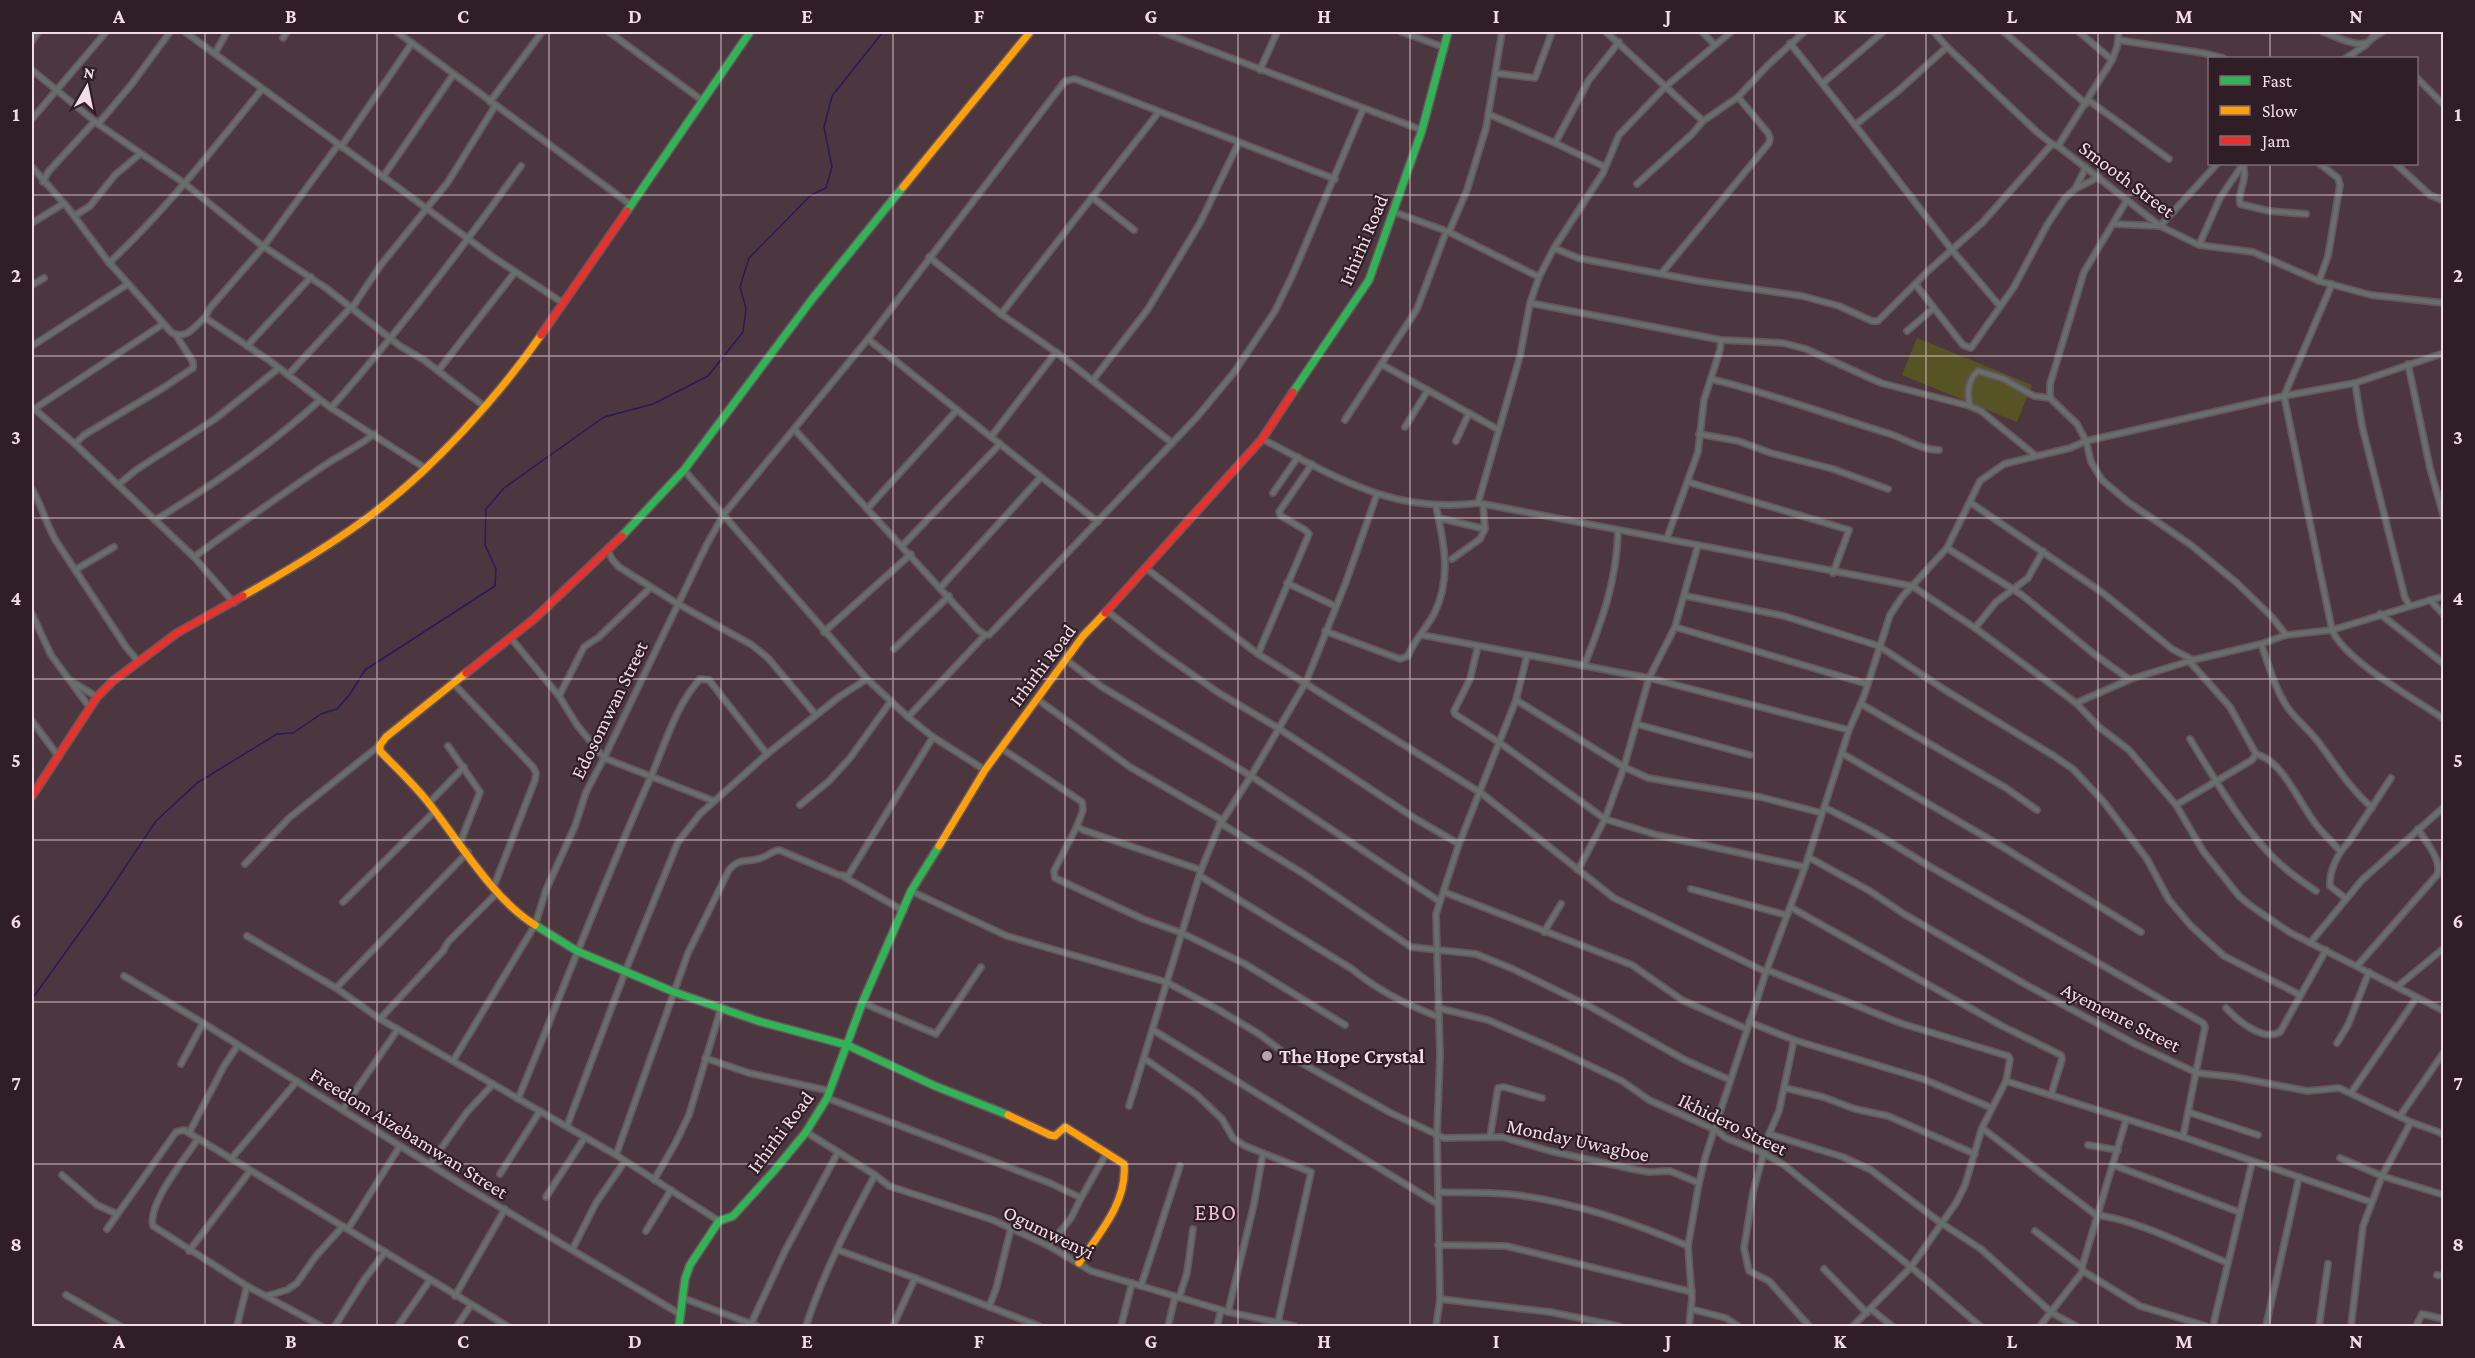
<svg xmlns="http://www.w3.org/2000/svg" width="2475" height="1358" font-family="'Crimson Pro',serif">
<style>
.green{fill:#565424}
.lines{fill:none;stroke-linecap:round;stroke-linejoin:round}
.stream{stroke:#2c1857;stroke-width:1.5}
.street-casing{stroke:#68565f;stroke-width:8}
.fast-casing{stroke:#68565f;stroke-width:10}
.slow-casing{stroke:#68565f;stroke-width:10}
.jam-casing{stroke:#68565f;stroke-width:10}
.street{stroke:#666f6c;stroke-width:4.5}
.fast{stroke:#30b455;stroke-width:7}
.slow{stroke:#ff9f0a;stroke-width:7}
.jam{stroke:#e5322d;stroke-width:7}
.grid{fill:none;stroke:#f3dce6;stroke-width:1.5;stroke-opacity:0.55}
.poi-dot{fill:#b9a2ac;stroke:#2f1e26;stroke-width:2}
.labels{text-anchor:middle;stroke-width:4.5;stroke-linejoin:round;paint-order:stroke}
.street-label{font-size:20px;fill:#f3dce6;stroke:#2f1e26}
.poi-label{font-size:20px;font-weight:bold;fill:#f3dce6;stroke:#2f1e26;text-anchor:start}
.quarter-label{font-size:22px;letter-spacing:1.5px;fill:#f1c2d7;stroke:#2f1e26}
.neatline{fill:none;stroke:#f3dce6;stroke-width:2}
.grid-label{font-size:20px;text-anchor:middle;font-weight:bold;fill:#f3dce6}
</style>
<rect width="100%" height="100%" fill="#4c3741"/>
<path class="green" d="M1917,338L2032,385L2017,422L1902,375Z"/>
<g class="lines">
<path class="stream" d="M32,999L106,896L156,821L197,783L277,734L293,733L321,714L337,709L350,694L365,670L495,586L496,569L485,545L486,509L504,488L604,417L653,404L708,376L743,332L746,308L740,287L749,258L811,195L826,188L832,167L824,127L832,96L883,32"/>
<g class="street-casing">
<g id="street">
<path d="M185,32L493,257L563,303"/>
<path d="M397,32L631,205"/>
<path d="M609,32L703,101"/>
<path d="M1162,32L1422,130"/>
<path d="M1402,32L1443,47"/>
<path d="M1606,32L1703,121"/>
<path d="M1702,32L1715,45"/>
<path d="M1934,32L1947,47L2037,132L2052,144L2058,146L2160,226L2199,245L2253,252L2319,281L2371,295L2444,303"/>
<path d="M2004,32L2086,104"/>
<path d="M2079,32L2112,60"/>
<path d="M2323,32C2338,37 2370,56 2374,32"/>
<path d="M283,38L287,32"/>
<path d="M2373,38L2382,32"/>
<path d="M2118,40L2203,53L2223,58"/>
<path d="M32,41L38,32"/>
<path d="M1790,43L1855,125"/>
<path d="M1947,47L1898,91L1855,125L1952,250L1999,305"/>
<path d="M215,53L227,32"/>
<path d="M2346,58L2366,45"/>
<path d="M32,70L98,124L184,183L260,244L326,288L400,346L424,360L485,407"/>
<path d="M1260,70L1277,32"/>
<path d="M1495,73L1535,78L1552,32"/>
<path d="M2416,77L2444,105"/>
<path d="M1823,83L1883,32"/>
<path d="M2088,100L2169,159"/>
<path d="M490,102L542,32"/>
<path d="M1488,114L1555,143L1605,167"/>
<path d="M32,119L106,32"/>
<path d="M98,124L131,85L170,32"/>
<path d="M1555,143L1589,80L1619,42"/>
<path d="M2058,146L2112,60L2117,47L2119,32"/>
<path d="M341,147L412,43"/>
<path d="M2243,164C2248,183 2237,190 2240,204L2269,211L2306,214"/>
<path d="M2396,164L2430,195L2444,201"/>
<path d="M32,167L68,208L107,260L172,333C186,339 193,329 203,319H207L270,361L331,408L425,468"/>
<path d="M383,177L453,75"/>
<path d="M43,182L48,172L95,121"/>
<path d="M1637,184L1692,134L1703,121L1738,97L1768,65L1804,32"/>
<path d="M2075,189L2086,167"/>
<path d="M1092,197L1134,230"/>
<path d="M2127,200L2084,272L2050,384V398L2077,424L2086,441L2091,462L2102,480L2128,502L2191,545L2237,583L2272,617L2286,635"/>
<path d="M1394,212L1449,232L1539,277"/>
<path d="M74,216L90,206L115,175L140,154"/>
<path d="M32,223L63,204"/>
<path d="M2114,224L2160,226L2217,164"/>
<path d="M1449,232L1467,190L1486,128L1502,32"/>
<path d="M2199,245L2220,198L2243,164"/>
<path d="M1554,248L1578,258L1698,281L1802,296L1839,306L1872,321H1878L1928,271L1982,223L2052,144"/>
<path d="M929,257L1001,314L1056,352"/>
<path d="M109,263C166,210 213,149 262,89"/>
<path d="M1661,274L1769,143L1770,138L1768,133L1738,97"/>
<path d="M2319,281L2328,256L2340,185L2338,178L2320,164"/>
<path d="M2332,284L2284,396L2332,630C2345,661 2414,698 2444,719"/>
<path d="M32,285L44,278"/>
<path d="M1916,285L1963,345L1971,348L2014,287L2047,225L2065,198L2075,189L2099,177"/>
<path d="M1530,303L1721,340L1720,350L1704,400L1698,452L1667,538"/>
<path d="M352,308L380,266L448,182L495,106"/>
<path d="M1001,314L1158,113"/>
<path d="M205,318L210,308L264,246L338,145"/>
<path d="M1907,331L1934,308"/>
<path d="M868,339L1098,522"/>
<path d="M1721,340L1783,343L1806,349L1881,383L1970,406L1981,411L2036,456"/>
<path d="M32,346L128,284"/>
<path d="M247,346L311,277"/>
<path d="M1381,364L1499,430"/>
<path d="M2408,364L2430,468L2444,518"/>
<path d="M438,371L515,272"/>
<path d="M288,375L351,307"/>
<path d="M1711,379C1770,393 1828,415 1887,433C1904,438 1920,450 1939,450"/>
<path d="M1093,380L1148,309L1200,223L1239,142"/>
<path d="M2355,383L2362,426L2405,598L2410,606"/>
<path d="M1970,406C1967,393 1967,380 1978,371L2004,379L2034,396L2050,398"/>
<path d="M32,407L75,444L194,557L234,603"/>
<path d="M331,408C399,331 461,250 521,166"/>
<path d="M34,409L163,324"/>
<path d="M1345,420L1417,309L1446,232"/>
<path d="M1405,427L1428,390"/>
<path d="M794,429L978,630L985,635H989L1197,417L1235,371L1275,311L1293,274L1363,109"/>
<path d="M1699,434L1738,441L1771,453L1833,469L1888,489"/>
<path d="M991,437L1056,352L1172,443"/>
<path d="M1262,439C1337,477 1391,514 1478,503L1912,586L1975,628L2076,703L2099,727L2129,750L2176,805L2203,851L2239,896L2251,906L2289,932L2444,1011"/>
<path d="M1456,441L1469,413"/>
<path d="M75,444L84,435L163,388L193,368V362L176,335"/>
<path d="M684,470L867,679L908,717L933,737L985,770"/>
<path d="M1688,482L1849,530L1833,573"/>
<path d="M118,485L136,470L215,419L279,368"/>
<path d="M32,489C42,506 46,524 56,541L126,647L138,661"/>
<path d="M1273,493L1298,457"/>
<path d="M1478,503L1520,356L1530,303L1539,277L1554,248L1603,173L1619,135L1665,87L1731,32"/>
<path d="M1971,503L2103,593L2172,649L2193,660"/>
<path d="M867,509L957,410"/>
<path d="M1439,518L1485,529"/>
<path d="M155,520C213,485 270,446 320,400"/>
<path d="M902,546L1000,444"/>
<path d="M1947,548L2022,595L2094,654L2129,679"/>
<path d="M608,550L612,559L619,567L678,604"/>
<path d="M194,557C235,527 277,498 319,469C337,456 357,448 374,434"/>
<path d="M1452,559L1480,539L1485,529L1483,504"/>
<path d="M1147,569L1258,654L1481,793L1614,898L1766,972"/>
<path d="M75,570L114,547"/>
<path d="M1287,583L1335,606"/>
<path d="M941,587L1041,477"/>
<path d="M1686,596L1784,616L1879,646L1945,690L2054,756L2073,769L2103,801L2147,859L2169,900L2191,926L2224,956L2300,995"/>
<path d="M2430,600L2444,615"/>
<path d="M678,604L752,645L768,658L816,715"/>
<path d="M1107,611L1160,652L1219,693L1278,728L1416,819L1459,844"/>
<path d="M32,614L51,655L90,708"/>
<path d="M2380,614L2444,664"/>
<path d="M1675,627L1867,684"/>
<path d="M1975,628L1996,602L2028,578L2043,551"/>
<path d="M1325,631L1400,659L1408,656C1414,640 1426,629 1434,614C1452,578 1444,543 1436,506"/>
<path d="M824,632L911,554"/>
<path d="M1422,635L1649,678L1849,730"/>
<path d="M510,637L559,696L577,725L604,758L714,801"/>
<path d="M2261,644C2269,665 2275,690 2288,708C2298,722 2313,733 2322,747C2339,770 2350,788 2372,808"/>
<path d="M1478,646L1470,679L1454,711L1455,714L1500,743L1605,819L1657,835L1805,867"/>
<path d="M894,649L949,596"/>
<path d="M1258,654L1309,534L1305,530L1281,516L1279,512L1312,464"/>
<path d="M1065,659L1102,687L1251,776L1439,901"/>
<path d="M1584,666C1602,621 1617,580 1618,531"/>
<path d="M71,681L97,697"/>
<path d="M453,683L533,767L536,773L535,780L494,886"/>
<path d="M559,696L584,647L599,637L650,588"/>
<path d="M1037,699L1130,767L1222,820"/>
<path d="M1516,700L1624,767L1648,778L1760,797L1822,813"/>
<path d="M2076,703L2131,679L2193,660L2261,644L2286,635L2332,630L2444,596"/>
<path d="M1861,704L2006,788L2037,810"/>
<path d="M908,717L985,635"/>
<path d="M32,721L59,757"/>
<path d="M1636,724L1750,755"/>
<path d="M2190,739C2216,781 2248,838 2286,869C2295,877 2306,884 2316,891"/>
<path d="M448,746L480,792L460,843"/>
<path d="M1001,748L1082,802L1083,810L1077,826L1083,830L1201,870"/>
<path d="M1843,754L2001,846L2141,932"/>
<path d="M2256,754C2284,761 2300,806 2318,827C2325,835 2333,843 2340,851"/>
<path d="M429,803L464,767"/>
<path d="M800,805L829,781L850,758L891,701"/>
<path d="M2176,805L2252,760L2256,754L2230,707L2190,662"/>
<path d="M1824,807L1875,833L1929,866L2203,1023L2205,1027L2183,1137"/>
<path d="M1220,823L1304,874L1411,947L1476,954L1513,969L1589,1006L1685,1060L1730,1080"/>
<path d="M1077,826L1054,871L1055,878L1143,919L1182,933L1245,964L1345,1025"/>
<path d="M1808,857L1870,891L1904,914L2023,983L2135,1044L2197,1073L2235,1077L2307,1091L2339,1088L2411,1122L2444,1134"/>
<path d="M245,864L289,818L380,745"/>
<path d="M1578,870L1605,819L1624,767L1649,678L1675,627L1698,545"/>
<path d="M1200,876L1352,969C1378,991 1407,1005 1439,1017"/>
<path d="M844,877L904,911"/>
<path d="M1691,889L1786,915"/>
<path d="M911,891L1007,936L1166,982L1219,1010L1259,1034L1287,1055L1391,1113L1444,1138L1502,1137L1550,1151L1637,1170L1649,1172L1670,1171L1699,1183"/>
<path d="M1444,892L1632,965L1682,1000L1747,1029"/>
<path d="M2345,898L2330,886C2329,871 2338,853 2348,843L2391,778"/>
<path d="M343,902L435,811"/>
<path d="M1790,907L2002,1026L2061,1055L2062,1059L2051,1095"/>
<path d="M1544,932L1561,904"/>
<path d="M247,936L336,988L380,1019L616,1155L719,1221"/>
<path d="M2310,943L2362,880L2444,807"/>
<path d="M2357,966L2437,875C2443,861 2425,841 2418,829"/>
<path d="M1767,970L1900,1023L2008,1056L2010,1059L2006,1081"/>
<path d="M124,976L203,1023L466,1187L680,1314"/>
<path d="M2398,986L2444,948"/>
<path d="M336,988L468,852"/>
<path d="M863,1003L936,1034L981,967"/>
<path d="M1438,1008L1488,1020L1557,1050L1622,1081L1649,1100L1716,1130L1726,1138L1763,1153L1784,1165L1911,1267L1980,1326"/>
<path d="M2226,1008C2237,1020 2263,1042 2280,1032L2326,950"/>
<path d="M380,1019L443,951L448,942L498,892"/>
<path d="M1749,1022L1794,1040L1923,1079L1992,1108"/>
<path d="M1153,1030L1438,1204"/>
<path d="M1794,1040L1779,1111L1769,1134L1753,1192L1744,1248L1749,1271L1769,1281L1809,1326"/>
<path d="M2337,1043L2348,1025L2369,972"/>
<path d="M705,1058L749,1073L830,1091"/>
<path d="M1145,1059L1197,1095L1222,1119L1233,1138L1245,1146L1311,1172L1278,1322"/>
<path d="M453,1061L535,925L546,890L575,826L586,792L604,758L707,544L724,514L868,339L1065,81L1075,79L1335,179"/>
<path d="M181,1064L203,1023"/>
<path d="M1785,1088L1823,1097L1855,1109L1888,1116L1975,1154"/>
<path d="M2351,1093L2417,997"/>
<path d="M827,1098L1050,1183L1081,1198L1071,1218L1049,1246"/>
<path d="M518,1099C562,993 602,886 649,781C664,748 675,706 700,679L709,680L767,754"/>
<path d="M1129,1106L1201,870L1219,826L1251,776L1306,682L1346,582L1377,494"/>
<path d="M343,1109L398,1029"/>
<path d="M2188,1112L2258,1135"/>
<path d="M2400,1116L2444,1052"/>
<path d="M567,1126L625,972L678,842L700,814L767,754L839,697L867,679"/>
<path d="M1982,1128L2096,1215C2138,1220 2189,1247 2228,1263"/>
<path d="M806,1132L875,1175L889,1186L993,1220L1049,1246L1091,1271L1228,1312L1294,1326"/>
<path d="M189,1133L224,1066L238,1045"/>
<path d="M1769,1134L1843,1157L1871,1170L1941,1223L1981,1249L2052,1313L2076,1326"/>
<path d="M1490,1137L1498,1088L1504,1087L1542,1098"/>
<path d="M198,1139C186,1157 147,1204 153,1226L247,1286L321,1326"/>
<path d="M2088,1145L2118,1150"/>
<path d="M616,1155L688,953L729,870C739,857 748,863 761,858C768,856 772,851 779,850L839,875L848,876L933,737"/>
<path d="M2340,1158L2382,1176L2444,1195"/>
<path d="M231,1159L297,1081"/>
<path d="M430,1164L467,1112L493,1084"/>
<path d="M2113,1165L2239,1212"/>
<path d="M500,1174L540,1111"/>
<path d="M62,1175L97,1205L117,1214"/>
<path d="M654,1180L675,1144L689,1115L721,1008"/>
<path d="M1438,1192C1461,1193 1484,1192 1507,1194C1568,1200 1632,1222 1688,1246"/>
<path d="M546,1197L585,1137"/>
<path d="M1081,1198L1106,1154"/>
<path d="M107,1229L176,1132L184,1130L507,1326"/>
<path d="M348,1229L400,1146"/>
<path d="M646,1231L671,1190"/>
<path d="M2035,1231L2082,1267"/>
<path d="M1438,1245L1506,1246L1692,1292"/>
<path d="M573,1248L596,1203L625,1161"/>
<path d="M838,1250L915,1278L1039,1326"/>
<path d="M189,1251L250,1171"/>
<path d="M1824,1269L1867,1313"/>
<path d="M2083,1271L2140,1306L2206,1326"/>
<path d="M2437,1275L2444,1276"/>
<path d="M1141,1286L1180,1166"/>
<path d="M66,1295L120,1326"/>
<path d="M266,1296L287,1290L297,1283L316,1256L343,1226"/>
<path d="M455,1296L505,1209"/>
<path d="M683,1298L757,1326"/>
<path d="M1179,1298L1187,1273L1193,1229"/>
<path d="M1440,1299L1550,1312L1618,1326"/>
<path d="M989,1307L996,1289L1011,1228"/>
<path d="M1691,1309L1726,1318L1738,1326"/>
<path d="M1871,1309L1892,1326"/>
<path d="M1228,1312L1254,1204L1263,1153"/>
<path d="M237,1326L247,1286"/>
<path d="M335,1326L364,1280L385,1252"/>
<path d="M398,1326L430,1280"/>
<path d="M457,1326L471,1305"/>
<path d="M750,1326L785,1251L837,1154"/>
<path d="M806,1326C823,1274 849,1223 875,1175"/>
<path d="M893,1326L915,1278"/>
<path d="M1121,1326L1132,1283"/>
<path d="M1168,1326L1175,1297"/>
<path d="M1217,1326L1221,1310"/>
<path d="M1436,1326L1440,1299L1437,1134L1440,1055L1436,914L1459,844L1516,700L1527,656"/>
<path d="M1689,1326L1692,1299L1688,1246L1699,1183L1705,1158L1766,972L1805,867L1849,730L1864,696L1890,615L1902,597L1947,548L1980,481L2004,464L2070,448L2086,441L2284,396L2355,383L2444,353"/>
<path d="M1853,1326L1911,1267L1956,1203L1965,1185L1982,1128L2006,1081L2183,1137L2371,1202"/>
<path d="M2040,1326L2083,1271L2082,1267L2126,1120"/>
<path d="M2213,1326L2252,1163"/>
<path d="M2266,1326L2299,1177"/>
<path d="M2319,1326L2328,1264"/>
<path d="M2351,1326L2363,1226L2382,1176L2411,1122"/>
<path d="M2416,1326L2422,1314L2444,1319"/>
</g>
</g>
<g class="fast-casing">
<g id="fast">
<path d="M627,211L750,32"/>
<path d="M1293,392L1369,280L1422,130L1448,32"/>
<path d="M622,536L684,470L813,298L903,187"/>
<path d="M535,925L577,951L674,992L758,1021L847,1045L935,1086L1008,1115"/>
<path d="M679,1326L685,1279L690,1265L719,1221L733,1216L774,1171L806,1132L827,1098L863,1001L911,891L939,846"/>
</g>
</g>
<g class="slow-casing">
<g id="slow">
<path d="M903,187L1030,32"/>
<path d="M243,596C287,571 335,543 375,512C434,467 499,396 541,335"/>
<path d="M466,673L386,737L380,745V751C397,769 416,786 431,806C460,843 495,901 535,925"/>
<path d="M939,846L985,770L1083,636L1105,613"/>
<path d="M1008,1115L1050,1135L1055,1136L1065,1127L1124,1164C1128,1201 1099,1234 1079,1263"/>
</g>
</g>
<g class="jam-casing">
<g id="jam">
<path d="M541,335L627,211"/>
<path d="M1105,613L1262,439L1293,392"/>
<path d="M466,673L534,619L622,536"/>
<path d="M32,796L97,697L113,681L177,633L243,596"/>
</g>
</g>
<use href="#street" class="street"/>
<use href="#fast" class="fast"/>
<use href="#slow" class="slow"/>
<use href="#jam" class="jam"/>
</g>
<path class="grid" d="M205,32V1326M377,32V1326M549,32V1326M721,32V1326M893,32V1326M1065,32V1326M1238,32V1326M1410,32V1326M1582,32V1326M1754,32V1326M1926,32V1326M2098,32V1326M2270,32V58M2270,164V1326M32,195H2444M32,356H2444M32,518H2444M32,679H2444M32,840H2444M32,1002H2444M32,1164H2444"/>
<circle class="poi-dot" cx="1267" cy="1056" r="6"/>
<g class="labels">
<g class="street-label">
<text transform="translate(2127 179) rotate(37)" y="7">Smooth Street</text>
<text transform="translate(1363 240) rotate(-67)" y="7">Irhirhi Road</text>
<text transform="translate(1042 665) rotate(-53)" y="7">Irhirhi Road</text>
<text transform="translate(609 710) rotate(-64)" y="7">Edosomwan Street</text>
<text transform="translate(2121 1017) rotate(27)" y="7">Ayemenre Street</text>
<text transform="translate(1733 1124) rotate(26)" y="7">Ikhidero Street</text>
<text transform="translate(780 1132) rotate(-53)" y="7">Irhirhi Road</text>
<text transform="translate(409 1133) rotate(32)" y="7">Freedom Aizebamwan Street</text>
<text transform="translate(1578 1140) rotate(12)" y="7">Monday Uwagboe</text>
<text transform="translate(1049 1232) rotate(26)" y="7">Ogumwenyi</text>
</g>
<g class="poi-label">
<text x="1279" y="1063">The Hope Crystal</text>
</g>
<g class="quarter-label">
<text x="1216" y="1220">EBO</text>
</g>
</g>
<rect width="2475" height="1358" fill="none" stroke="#2f1e26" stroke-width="66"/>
<rect x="2208" y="57" width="210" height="108" fill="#2f1e26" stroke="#7d6a73" stroke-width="1.5"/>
<rect x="2220" y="76" width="30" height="9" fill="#30b455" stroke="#7d6a73" stroke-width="1.5"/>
<text x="2262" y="87" font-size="18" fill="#f3dce6">Fast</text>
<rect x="2220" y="106" width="30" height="9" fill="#ff9f0a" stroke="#7d6a73" stroke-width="1.5"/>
<text x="2262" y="117" font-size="18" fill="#f3dce6">Slow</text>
<rect x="2220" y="136" width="30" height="9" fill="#e5322d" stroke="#7d6a73" stroke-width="1.5"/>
<text x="2262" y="147" font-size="18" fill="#f3dce6">Jam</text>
<g transform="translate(87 87) rotate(9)" stroke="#2f1e26" stroke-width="4.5" paint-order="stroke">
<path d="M0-4.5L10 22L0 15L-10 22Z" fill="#f3dce6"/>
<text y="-9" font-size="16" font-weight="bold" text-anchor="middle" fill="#f3dce6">N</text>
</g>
<rect x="33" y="33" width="2409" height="1292" class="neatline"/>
<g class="grid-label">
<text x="119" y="23">A</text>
<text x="291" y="23">B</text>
<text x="463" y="23">C</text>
<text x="635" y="23">D</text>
<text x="807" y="23">E</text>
<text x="979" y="23">F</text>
<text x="1151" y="23">G</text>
<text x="1324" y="23">H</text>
<text x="1496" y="23">I</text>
<text x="1668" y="23">J</text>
<text x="1840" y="23">K</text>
<text x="2012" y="23">L</text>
<text x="2184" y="23">M</text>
<text x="2356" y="23">N</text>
<text x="16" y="121">1</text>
<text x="2458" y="121">1</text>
<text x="16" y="282">2</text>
<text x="2458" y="282">2</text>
<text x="16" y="444">3</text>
<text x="2458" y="444">3</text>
<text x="16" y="605">4</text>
<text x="2458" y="605">4</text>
<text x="16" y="767">5</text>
<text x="2458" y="767">5</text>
<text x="16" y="928">6</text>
<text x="2458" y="928">6</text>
<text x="16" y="1090">7</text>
<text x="2458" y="1090">7</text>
<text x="16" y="1251">8</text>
<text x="2458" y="1251">8</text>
<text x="119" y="1348">A</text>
<text x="291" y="1348">B</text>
<text x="463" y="1348">C</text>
<text x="635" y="1348">D</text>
<text x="807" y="1348">E</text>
<text x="979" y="1348">F</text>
<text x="1151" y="1348">G</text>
<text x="1324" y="1348">H</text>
<text x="1496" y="1348">I</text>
<text x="1668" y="1348">J</text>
<text x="1840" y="1348">K</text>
<text x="2012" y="1348">L</text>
<text x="2184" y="1348">M</text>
<text x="2356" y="1348">N</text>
</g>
</svg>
